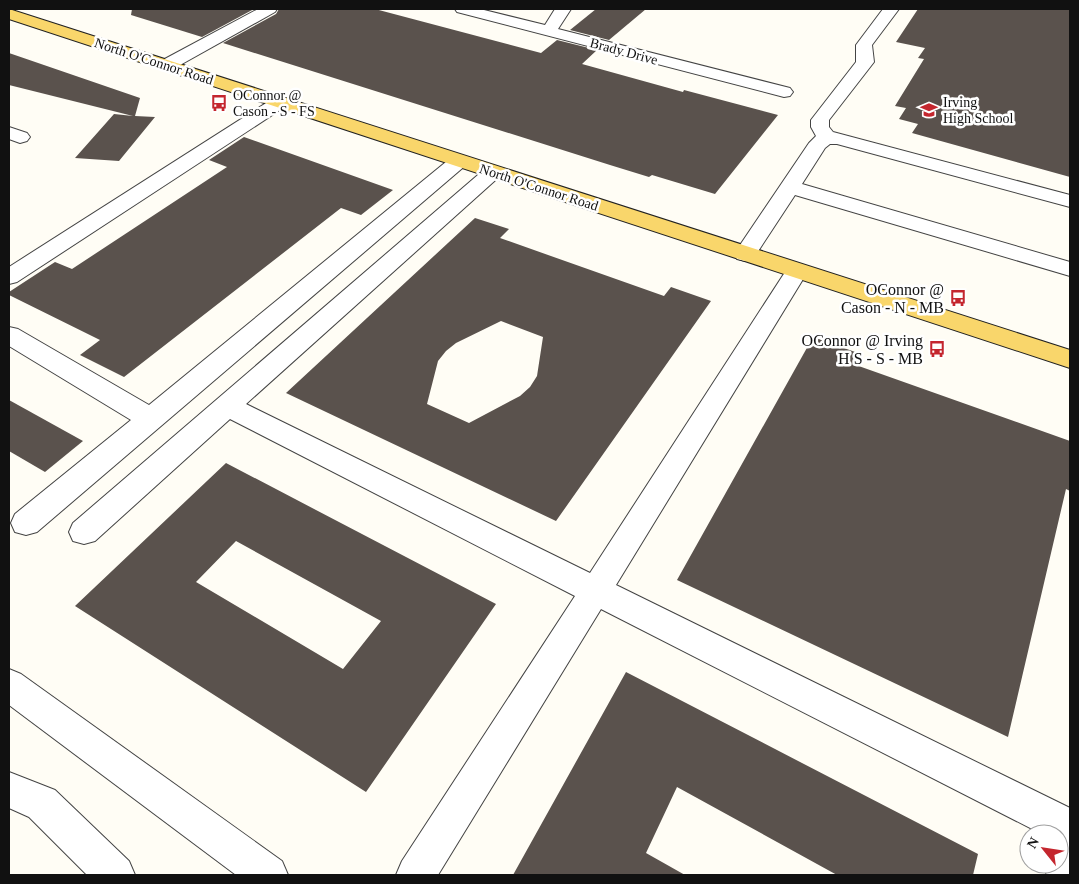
<svg xmlns="http://www.w3.org/2000/svg" width="1079" height="884" font-family="Georgia,serif">
<style>
.building{fill:#5a524d;fill-rule:evenodd}
.lines{fill:none;stroke-linecap:round;stroke-linejoin:round}
.minor-casing{stroke:#444;stroke-width:2}
.major-casing{stroke:#222;stroke-width:2}
.minor{fill:#fff;fill-rule:evenodd}
.major{fill:#f9d66b;fill-rule:evenodd}
.labels{text-anchor:middle;stroke-width:5;stroke-linejoin:round;paint-order:stroke}
.far-street-label{font-size:14px;fill:#111;stroke:#fff}
.far-poi-label{font-size:14px;fill:#111;stroke:#fff;text-anchor:start}
.poi-label{font-size:16px;fill:#111;stroke:#fff;text-anchor:end}
</style>
<rect width="100%" height="100%" fill="#fffdf5"/>
<g class="building">
<path d="M132,9H254L202,37L131,15Z"/>
<path d="M279,9H375L541,53L557,40L597,50L582,64L683,92L684,90L778,115L715,194L652,175L649,177L610,165L223,43L276,14Z"/>
<path d="M596,9H646L609,40L570,30Z"/>
<path d="M918,9H1070V177L912,133L918,124L899,119L906,108L895,106L924,59L918,58L925,48L896,42Z"/>
<path d="M9,53L140,98L135,116L155,117L119,161L75,158L114,114L133,116L9,85Z"/>
<path d="M244,137L393,190L361,215L341,208L124,377L80,355L100,340L9,295V292L55,262L72,269L227,167L209,160Z"/>
<path d="M475,218L509,229L500,238L664,296L671,287L711,301L556,521L286,393ZM501,321L543,337L537,376L530,387L520,396L469,423L427,404L438,361L446,351L456,343Z"/>
<path d="M813,337L858,353L853,364L1070,441V491L1066,489L1008,737L677,580Z"/>
<path d="M9,400L83,441L45,472L9,451Z"/>
<path d="M226,463L496,604L366,792L75,606ZM236,541L381,621L343,669L196,582Z"/>
<path d="M626,672L978,854L973,875H837L677,787L646,853L685,875H513Z"/>
</g>
<g class="lines">
<g class="minor-casing">
<g id="minor">
<path d="M258,9H277L275,12L173,69L167,70L161,69L158,65L161,61Z"/>
<path d="M455,9H480L545,25L555,9H571L558,29L790,88L793,92L790,96L784,97L457,12Z"/>
<path d="M883,9H899L872,45L874,62L829,120V127L833,132L1070,195V207L837,144H830L825,148L802,184L1070,262V276L795,195L753,259L745,261L737,259L734,254L809,143L816,136L811,127V120L856,62V45Z"/>
<path d="M280,97L286,98L289,102L286,106L17,282L9,284V267L274,98Z"/>
<path d="M9,127L27,133L30,137L27,141L20,143L9,139Z"/>
<path d="M459,155L466,157L469,161L466,165L37,532L26,535L15,532L11,523L15,514L131,420L9,346V327L18,329L149,405L452,157Z"/>
<path d="M493,166L500,168L503,172L500,176L246,404L590,573L789,266L797,264L805,266L808,271L616,585L1070,808V875H1046L1048,864H1059V834H1042L601,609L438,875H396L402,861L575,596L230,419L95,541L84,544L73,541L69,532L73,523L486,168Z"/>
<path d="M9,669L21,674L282,861L288,875H236L9,705Z"/>
<path d="M9,772L55,790L129,861L135,875H87L29,817L9,808Z"/>
</g>
</g>
<g class="major-casing">
<path id="major" d="M9,9L1070,350V368L9,19Z"/>
</g>
<use href="#minor" class="minor"/>
<use href="#major" class="major"/>
</g>
<defs>
<g id="bus-bare" transform="scale(1.35)"><path d="M-5-6H5V4H4V6H2V4H-2V6H-4V4H-5ZM-3.5-4V0h7V-4ZM-3.5 1.2v1.5H-2V1.2ZM2 1.2v1.5H3.5V1.2Z" fill="#c4262e" stroke="#fff" stroke-width="2.5" paint-order="stroke"/></g>
<g id="school-bare" transform="scale(1.35)"><path d="M0-5L7-2L0 1L-7-2ZM-4 1L0 2.5L4 1V4Q0 6-4 4Z" fill="#c4262e" stroke="#fff" stroke-width="2.5" paint-order="stroke"/></g>
</defs>
<g fill-rule="evenodd">
<use href="#bus-bare" x="219" y="103"/>
<use href="#school-bare" x="929" y="110"/>
<use href="#bus-bare" x="958" y="298"/>
<use href="#bus-bare" x="937" y="349"/>
</g>
<g class="labels">
<g class="far-street-label">
<text transform="translate(624 51) rotate(15)" y="5">Brady Drive</text>
<text transform="translate(154 61) rotate(18)" y="5">North O'Connor Road</text>
<text transform="translate(539 187) rotate(18)" y="5">North O'Connor Road</text>
</g>
<g class="far-poi-label">
<text x="233" y="100">OConnor @<tspan x="233" dy="16">Cason - S - FS</tspan></text>
<text x="943" y="107">Irving<tspan x="943" dy="16">High School</tspan></text>
</g>
<g class="poi-label">
<text x="944" y="295">OConnor @<tspan x="944" dy="18">Cason - N - MB</tspan></text>
<text x="923" y="346">OConnor @ Irving<tspan x="923" dy="18">H S - S - MB</tspan></text>
</g>
</g>
<rect width="1079" height="884" fill="none" stroke="#111111" stroke-width="20"/>
<g transform="translate(1044 849) rotate(300)"><circle r="24" fill="#ffffff" stroke="#a0a0a0"/>
<path d="M0-4L9 19L0 12L-9 19Z" fill="#c4262e"/>
<text y="-8" font-size="14" font-weight="bold" text-anchor="middle" fill="#111111">N</text>
</g>
</svg>
